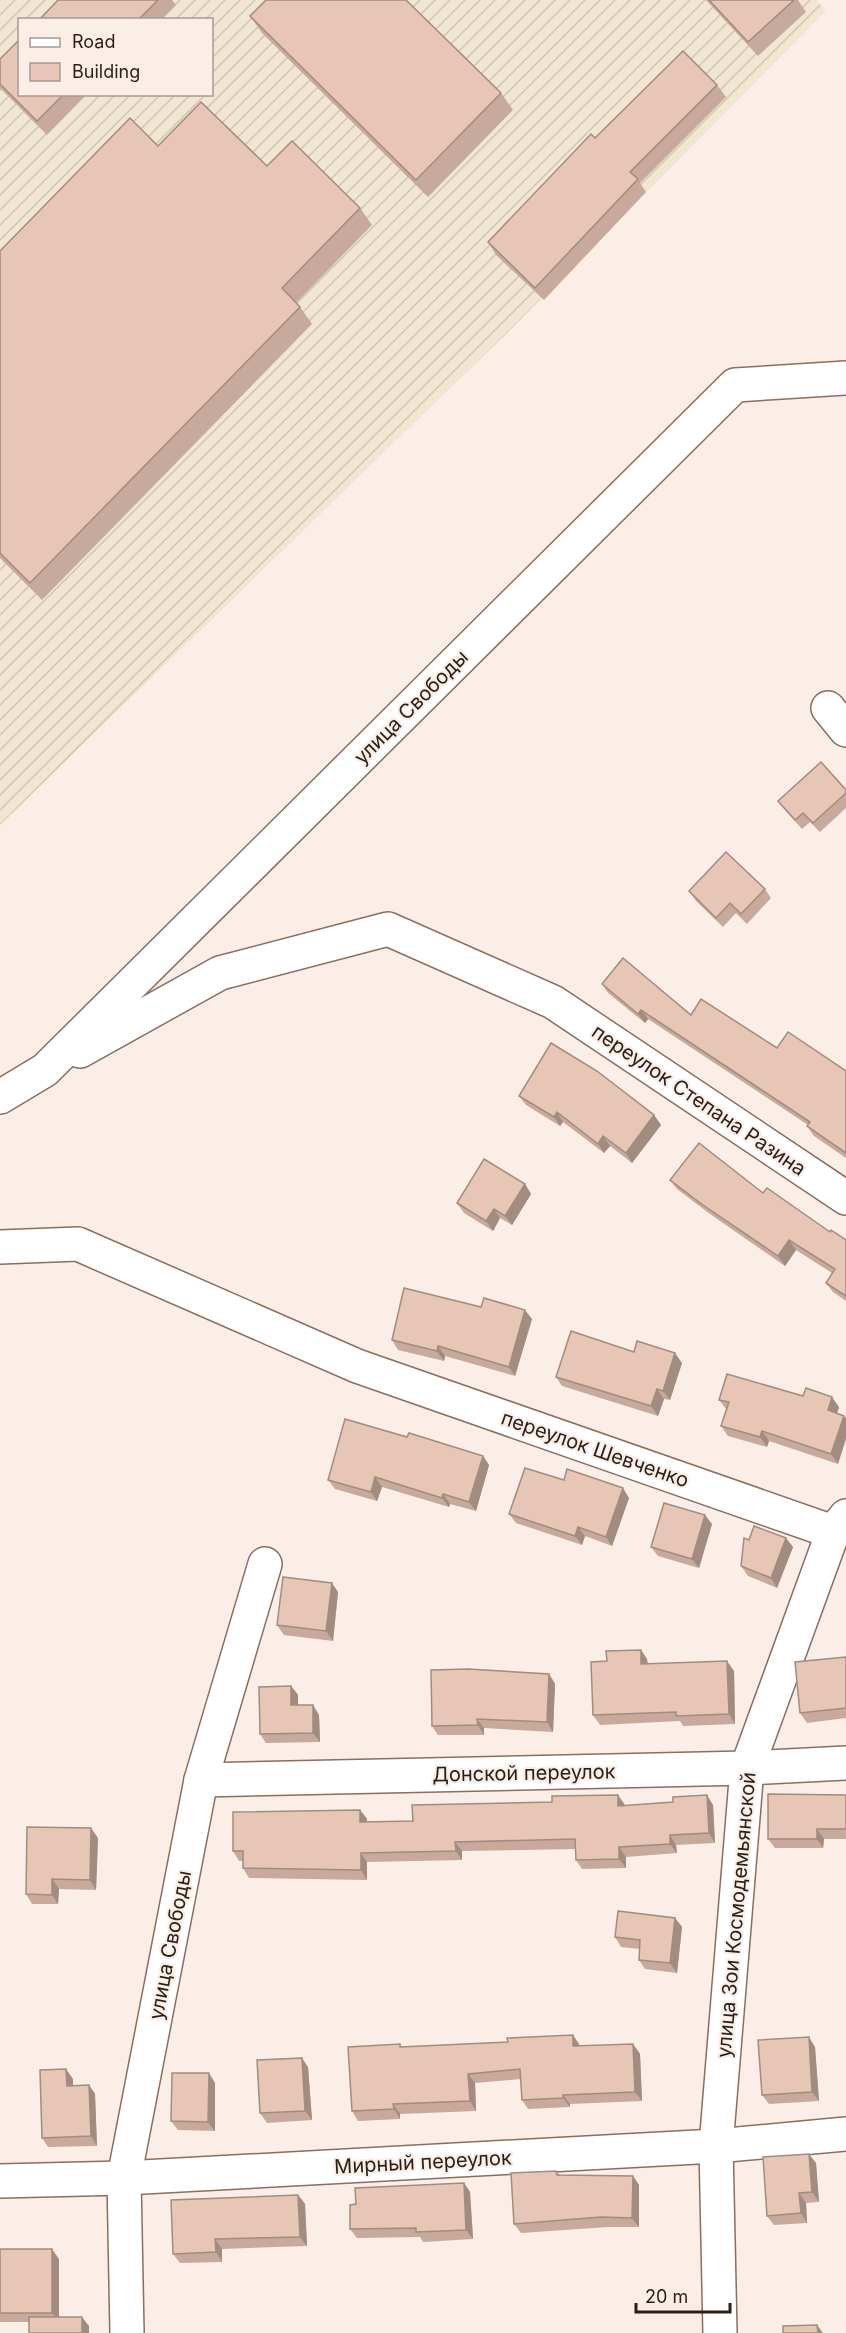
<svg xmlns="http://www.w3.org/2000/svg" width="846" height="2333" font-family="Inter,sans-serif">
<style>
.industrial{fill:url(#industrial-furrows);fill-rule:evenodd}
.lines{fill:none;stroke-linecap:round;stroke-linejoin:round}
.minor-casing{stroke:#8b6e5e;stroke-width:36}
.minor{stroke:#fff;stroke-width:33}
.wall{fill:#c7aa9c}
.shaded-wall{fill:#a28b7f}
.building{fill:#e7c6b5;stroke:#a28b7f;stroke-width:1.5}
.labels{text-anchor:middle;stroke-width:4.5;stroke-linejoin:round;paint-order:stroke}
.street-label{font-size:20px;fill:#2a1f18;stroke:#fbeee7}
</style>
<defs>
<pattern id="industrial-furrows" width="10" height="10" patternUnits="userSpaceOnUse" patternTransform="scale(1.5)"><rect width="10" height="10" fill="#f1e6d1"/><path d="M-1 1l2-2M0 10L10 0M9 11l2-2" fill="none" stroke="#cfc5b3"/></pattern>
</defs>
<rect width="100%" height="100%" fill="#fbeee7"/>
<path class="industrial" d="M0,0H816L826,11L508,332L0,825ZM20,20H212V94H20Z"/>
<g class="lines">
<g class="minor-casing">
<g id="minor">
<path d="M828,708L846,730"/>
<path d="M80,1051L220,973L388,929L553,1002L846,1198"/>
<path d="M0,1097L45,1070L735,385L846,378"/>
<path d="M0,1247L78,1244L357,1366L833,1532"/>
<path d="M201,1780L747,1768L846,1763"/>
<path d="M0,2181L124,2178L716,2146L846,2134"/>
<path d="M127,2333L124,2178L201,1780L265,1564"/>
<path d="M720,2333L716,2146L747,1768L833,1532L846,1516"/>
</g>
</g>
<use href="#minor" class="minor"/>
</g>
<g class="wall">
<path d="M58,0H172L176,5L161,20H39Z"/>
<path d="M706,0H798L806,12L758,56Z"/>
<path d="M250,16L501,93L513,110L428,197L262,33Z"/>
<path d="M0,59L20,94H87L47,135L0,88Z"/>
<path d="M717,85L726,97L640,183L646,192L544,300L496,255L488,242L595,138Z"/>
<path d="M158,146L267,166L360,208L372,225L296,303L300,307L312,324L42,600L0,558V251Z"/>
<path d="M846,790V808L820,832L810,822L802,829L785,810L778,801Z"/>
<path d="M765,889L771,898L747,924L736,913L723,927L696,901L689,891Z"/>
<path d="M602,984L691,1015L777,1048L846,1071V1158L814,1136L807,1126L808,1125L648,1019L645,1023L608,993Z"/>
<path d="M519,1096L654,1115L661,1125L632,1163L610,1146L604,1153L563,1122L560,1126L526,1105Z"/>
<path d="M670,1180L763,1193L830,1232L846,1240V1301L833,1292L826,1283L832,1273L796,1250L785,1266L710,1214L677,1189Z"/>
<path d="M525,1184L531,1194L512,1225L500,1218L493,1231L464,1213L457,1203Z"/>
<path d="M532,1319L515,1376L445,1356L444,1361L398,1350L392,1340Z"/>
<path d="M634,1352L682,1363L670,1400L664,1399L658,1416L562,1386L556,1377Z"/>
<path d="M719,1400L839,1407L837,1413L838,1464L769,1441L767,1447L728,1436L721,1426L726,1409Z"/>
<path d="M407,1437L483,1456L489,1465L476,1511L450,1504L449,1507L382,1487L377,1501L335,1489L328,1480Z"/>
<path d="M564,1480L629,1498L612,1546L585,1536L582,1545L516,1523L509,1514Z"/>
<path d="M712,1524L699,1568L658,1556L651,1547Z"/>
<path d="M749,1540L793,1547L777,1588L748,1576L741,1566Z"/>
<path d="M338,1592L333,1641L284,1635L277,1625Z"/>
<path d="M641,1650L647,1659L648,1664L734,1671L735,1724L683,1726L680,1721L600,1725L593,1715L607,1661Z"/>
<path d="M846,1657V1718L807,1723L800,1713Z"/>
<path d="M549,1674L555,1684L553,1732L484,1728V1735H438L432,1726Z"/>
<path d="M291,1686L298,1695V1705L319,1715L320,1742L266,1743L260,1734Z"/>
<path d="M846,1795V1839H824L823,1848H775L768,1839Z"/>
<path d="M625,1805H713L715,1843L676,1845L677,1853L626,1857V1868L582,1869L576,1860V1849L462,1851V1860L367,1862V1880L249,1878L243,1868V1861H239L233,1851L360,1810L367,1819V1822L413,1821Z"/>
<path d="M98,1838L96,1890L59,1889L58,1904H32L26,1894Z"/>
<path d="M675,1918L682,1927L677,1973L645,1969L639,1960L640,1949L621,1947L615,1937Z"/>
<path d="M400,2044L402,2047L579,2044V2046L633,2044L640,2054L642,2101L570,2104V2107L528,2109L522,2100L521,2079L475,2083L476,2111L400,2114V2119L358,2121L352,2111Z"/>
<path d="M815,2047L819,2101L769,2104L762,2095Z"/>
<path d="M308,2067L312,2120L267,2123L260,2113Z"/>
<path d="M73,2079V2085H89L95,2094L97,2146L48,2147L42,2138Z"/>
<path d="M215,2083V2131L178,2130L171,2121Z"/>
<path d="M816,2163L819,2202L806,2203L807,2223L774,2225L767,2216Z"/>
<path d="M556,2171L560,2175L633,2176L639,2185V2227H608L521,2233L514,2224Z"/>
<path d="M464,2183L470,2192L473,2239L423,2242L420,2237L357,2238L350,2229L356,2204Z"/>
<path d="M298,2195L305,2204L307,2246L222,2249V2262L180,2263L173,2254Z"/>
<path d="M0,2249L59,2259V2317L89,2326L29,2322H0Z"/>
</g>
<g class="shaded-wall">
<path d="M641,1010L648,1019L645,1023L638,1014Z"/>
<path d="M557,1112L563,1122L560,1126L554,1117Z"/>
<path d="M654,1115L661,1125L632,1163L626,1153Z"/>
<path d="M603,1136L610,1146L604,1153L598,1144Z"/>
<path d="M525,1184L531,1194L512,1225L505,1216Z"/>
<path d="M494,1209L500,1218L493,1231L486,1221Z"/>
<path d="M789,1240L796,1250L785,1266L778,1256Z"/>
<path d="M525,1310L532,1319L515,1376L509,1367Z"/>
<path d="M438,1346L445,1356L444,1361L437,1351Z"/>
<path d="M675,1353L682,1363L670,1400L663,1391Z"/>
<path d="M657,1389L664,1399L658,1416L651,1406Z"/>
<path d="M832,1397L839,1407L835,1420L828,1410Z"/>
<path d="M844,1416L846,1418V1439L838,1464L831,1454Z"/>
<path d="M762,1431L769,1441L767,1447L760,1437Z"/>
<path d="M483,1456L489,1465L476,1511L469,1502Z"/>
<path d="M375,1477L382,1487L377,1501L371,1492Z"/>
<path d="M623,1488L629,1498L612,1546L606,1537Z"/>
<path d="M443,1494L450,1504L449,1507L442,1498Z"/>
<path d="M705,1515L712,1524L699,1568L692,1559Z"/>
<path d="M578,1527L585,1536L582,1545L575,1536Z"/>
<path d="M786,1538L793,1547L777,1588L771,1578Z"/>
<path d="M332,1583L338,1592L333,1641L326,1631Z"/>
<path d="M641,1650L647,1659L648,1674L641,1664Z"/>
<path d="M727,1661L734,1671L735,1724L729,1714Z"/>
<path d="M549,1674L555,1684L553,1732L547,1722Z"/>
<path d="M291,1686L298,1695V1715L291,1705Z"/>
<path d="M313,1705L319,1715L320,1742L313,1733Z"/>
<path d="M477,1719L484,1728V1735L478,1725Z"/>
<path d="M618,1795L625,1805V1815L618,1806Z"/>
<path d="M707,1795L713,1805L715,1843L709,1833Z"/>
<path d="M360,1810L367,1819V1832L360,1822Z"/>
<path d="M91,1828L98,1838L96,1890L90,1880Z"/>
<path d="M817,1829L824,1839L823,1848L817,1839Z"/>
<path d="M670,1835L676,1845L677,1853L670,1844Z"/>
<path d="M455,1842L462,1851V1860L456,1851Z"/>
<path d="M619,1847L626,1857V1868L619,1859Z"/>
<path d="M361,1853L367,1862V1880L361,1870Z"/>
<path d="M52,1879L59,1889L58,1904L52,1895Z"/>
<path d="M675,1918L682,1927L677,1973L670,1963Z"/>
<path d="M573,2035L579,2044L580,2056L573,2046Z"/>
<path d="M809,2037L815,2047L819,2101L812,2092Z"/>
<path d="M633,2044L640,2054L642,2101L635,2092Z"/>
<path d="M302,2058L308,2067L312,2120L305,2111Z"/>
<path d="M66,2069L73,2079V2095L67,2086Z"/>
<path d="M209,2073L215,2083V2131L208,2122Z"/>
<path d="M468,2074L475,2083L476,2111L470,2101Z"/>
<path d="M89,2085L95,2094L97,2146L91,2136Z"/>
<path d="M563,2095L570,2104V2107L563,2098Z"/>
<path d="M393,2104L400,2114V2119L394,2109Z"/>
<path d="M809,2154L816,2163L819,2202L812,2192Z"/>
<path d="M633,2176L639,2185V2227L632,2218Z"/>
<path d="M464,2183L470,2192L473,2239L466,2230Z"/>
<path d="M799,2193L806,2203L807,2223L801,2213Z"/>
<path d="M298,2195L305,2204L307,2246L300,2237Z"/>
<path d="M215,2239L222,2249V2262L216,2252Z"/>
<path d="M52,2249L59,2259V2322L52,2313Z"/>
<path d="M82,2317L89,2326V2333H82Z"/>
<path d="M817,2325L823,2333H818Z"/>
</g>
<g class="building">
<path d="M58,0H158L138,20H39Z"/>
<path d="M266,0H406L501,93L416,180L250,16Z"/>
<path d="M709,0H794L748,42Z"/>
<path d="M20,39V94H64L37,121L0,84V59Z"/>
<path d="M683,51L717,85L630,172L638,179L535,288L488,242L591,134L595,138Z"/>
<path d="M201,102L267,166L292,141L360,208L282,288L300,307L30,583L0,553V251L130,118L158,146Z"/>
<path d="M821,762L846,790V793L813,823L803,813L795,820L778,801Z"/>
<path d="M726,852L765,889L741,914L730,903L716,918L689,891Z"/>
<path d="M623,958L691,1015L701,999L777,1048L788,1032L846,1071V1153L807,1126L810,1122L641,1010L638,1014L602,984Z"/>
<path d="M551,1043L597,1071L654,1115L626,1153L603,1136L598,1144L557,1112L554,1117L519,1096Z"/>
<path d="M699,1143L763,1193L767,1188L830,1232L831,1230L846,1240V1296L826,1283L835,1269L789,1240L778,1256L703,1205L670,1180Z"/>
<path d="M484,1159L525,1184L505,1216L494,1209L486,1221L457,1203Z"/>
<path d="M404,1288L481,1307L484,1298L525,1310L509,1367L438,1346L437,1351L392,1340Z"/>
<path d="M571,1331L634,1352L637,1341L675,1353L663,1391L657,1389L651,1406L556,1377Z"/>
<path d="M727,1374L803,1396L806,1388L832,1397L828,1410L844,1416L831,1454L762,1431L760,1437L721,1426L729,1402L719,1400Z"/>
<path d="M345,1419L407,1437L409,1433L483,1456L469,1502L443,1494L442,1498L375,1477L371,1492L328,1480Z"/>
<path d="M525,1468L564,1480L567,1469L623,1488L606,1537L578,1527L575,1536L509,1514Z"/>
<path d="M664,1503L705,1515L692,1559L651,1547Z"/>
<path d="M754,1526L786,1538L771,1578L741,1566L744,1538L749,1540Z"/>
<path d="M283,1577L332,1583L326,1631L277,1625Z"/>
<path d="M641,1650V1664L727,1661L729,1714L676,1716V1712L593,1715L591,1662L607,1661L606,1651Z"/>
<path d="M846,1657V1708L800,1713L795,1662Z"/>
<path d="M468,1669L549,1674L547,1722L477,1719L478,1725L432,1726L431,1670Z"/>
<path d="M291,1686V1705H313V1733L260,1734L259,1687Z"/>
<path d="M768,1794L846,1795V1829H817V1839H768Z"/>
<path d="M618,1795V1806L673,1802V1797L707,1795L709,1833L670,1835V1844L619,1847V1859L576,1860L575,1839L455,1842L456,1851L361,1853V1870L243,1868V1851H233V1812L360,1810V1822L413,1821L412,1805L552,1802V1796Z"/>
<path d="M27,1827L91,1828L90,1880L52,1879V1895L26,1894Z"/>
<path d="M618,1911L675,1918L670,1963L639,1960L640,1940L615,1937Z"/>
<path d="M573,2035V2046L633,2044L635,2092L563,2095V2098L522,2100L520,2069L468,2074L470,2101L393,2104L394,2109L352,2111L348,2047L400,2044V2047L508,2042L507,2038Z"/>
<path d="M809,2037L812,2092L762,2095L758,2040Z"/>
<path d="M302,2058L305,2111L260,2113L257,2060Z"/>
<path d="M66,2069L67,2086L89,2085L91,2136L42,2138L40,2070Z"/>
<path d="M172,2073H209L208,2122L171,2121Z"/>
<path d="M809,2154L812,2192L799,2193L801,2213L767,2216L763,2157Z"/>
<path d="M556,2171L557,2175L633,2176L632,2218L601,2217L514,2224L511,2173Z"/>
<path d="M464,2183L466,2230L416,2232V2228L350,2229V2205L356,2204L355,2188Z"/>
<path d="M298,2195L300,2237L215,2239L216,2252L173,2254L171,2200Z"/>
<rect x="0" y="2249" width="52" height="64"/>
<rect x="29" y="2317" width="53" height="16"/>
<path d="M817,2325L818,2333H783V2326Z"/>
</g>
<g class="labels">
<g class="street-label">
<text transform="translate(411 707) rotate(-45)" y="7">улица Свободы</text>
<text transform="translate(699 1100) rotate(34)" y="7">переулок Степана Разина</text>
<text transform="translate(595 1449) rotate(19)" y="7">переулок Шевченко</text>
<text transform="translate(524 1773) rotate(-1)" y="7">Донской переулок</text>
<text transform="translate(736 1915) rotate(-85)" y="7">улица Зои Космодемьянской</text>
<text transform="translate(170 1945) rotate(-79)" y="7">улица Свободы</text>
<text transform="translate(423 2162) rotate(-3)" y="7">Мирный переулок</text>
</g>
</g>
<rect x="18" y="18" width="195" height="78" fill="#fbeee7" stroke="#a79b94" stroke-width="1.5"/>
<rect x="30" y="38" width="30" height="9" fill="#ffffff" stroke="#a79b94" stroke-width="1.5"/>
<text x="72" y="48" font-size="18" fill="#2a1f18">Road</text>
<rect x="30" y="63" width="30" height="18" fill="#e7c6b5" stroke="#a79b94" stroke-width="1.5"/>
<text x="72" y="78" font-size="18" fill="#2a1f18">Building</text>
<path d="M636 2303v9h94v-9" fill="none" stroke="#2a1f18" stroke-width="3"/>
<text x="645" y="2303" font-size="18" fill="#2a1f18" stroke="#fbeee7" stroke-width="4.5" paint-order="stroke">20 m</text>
</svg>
